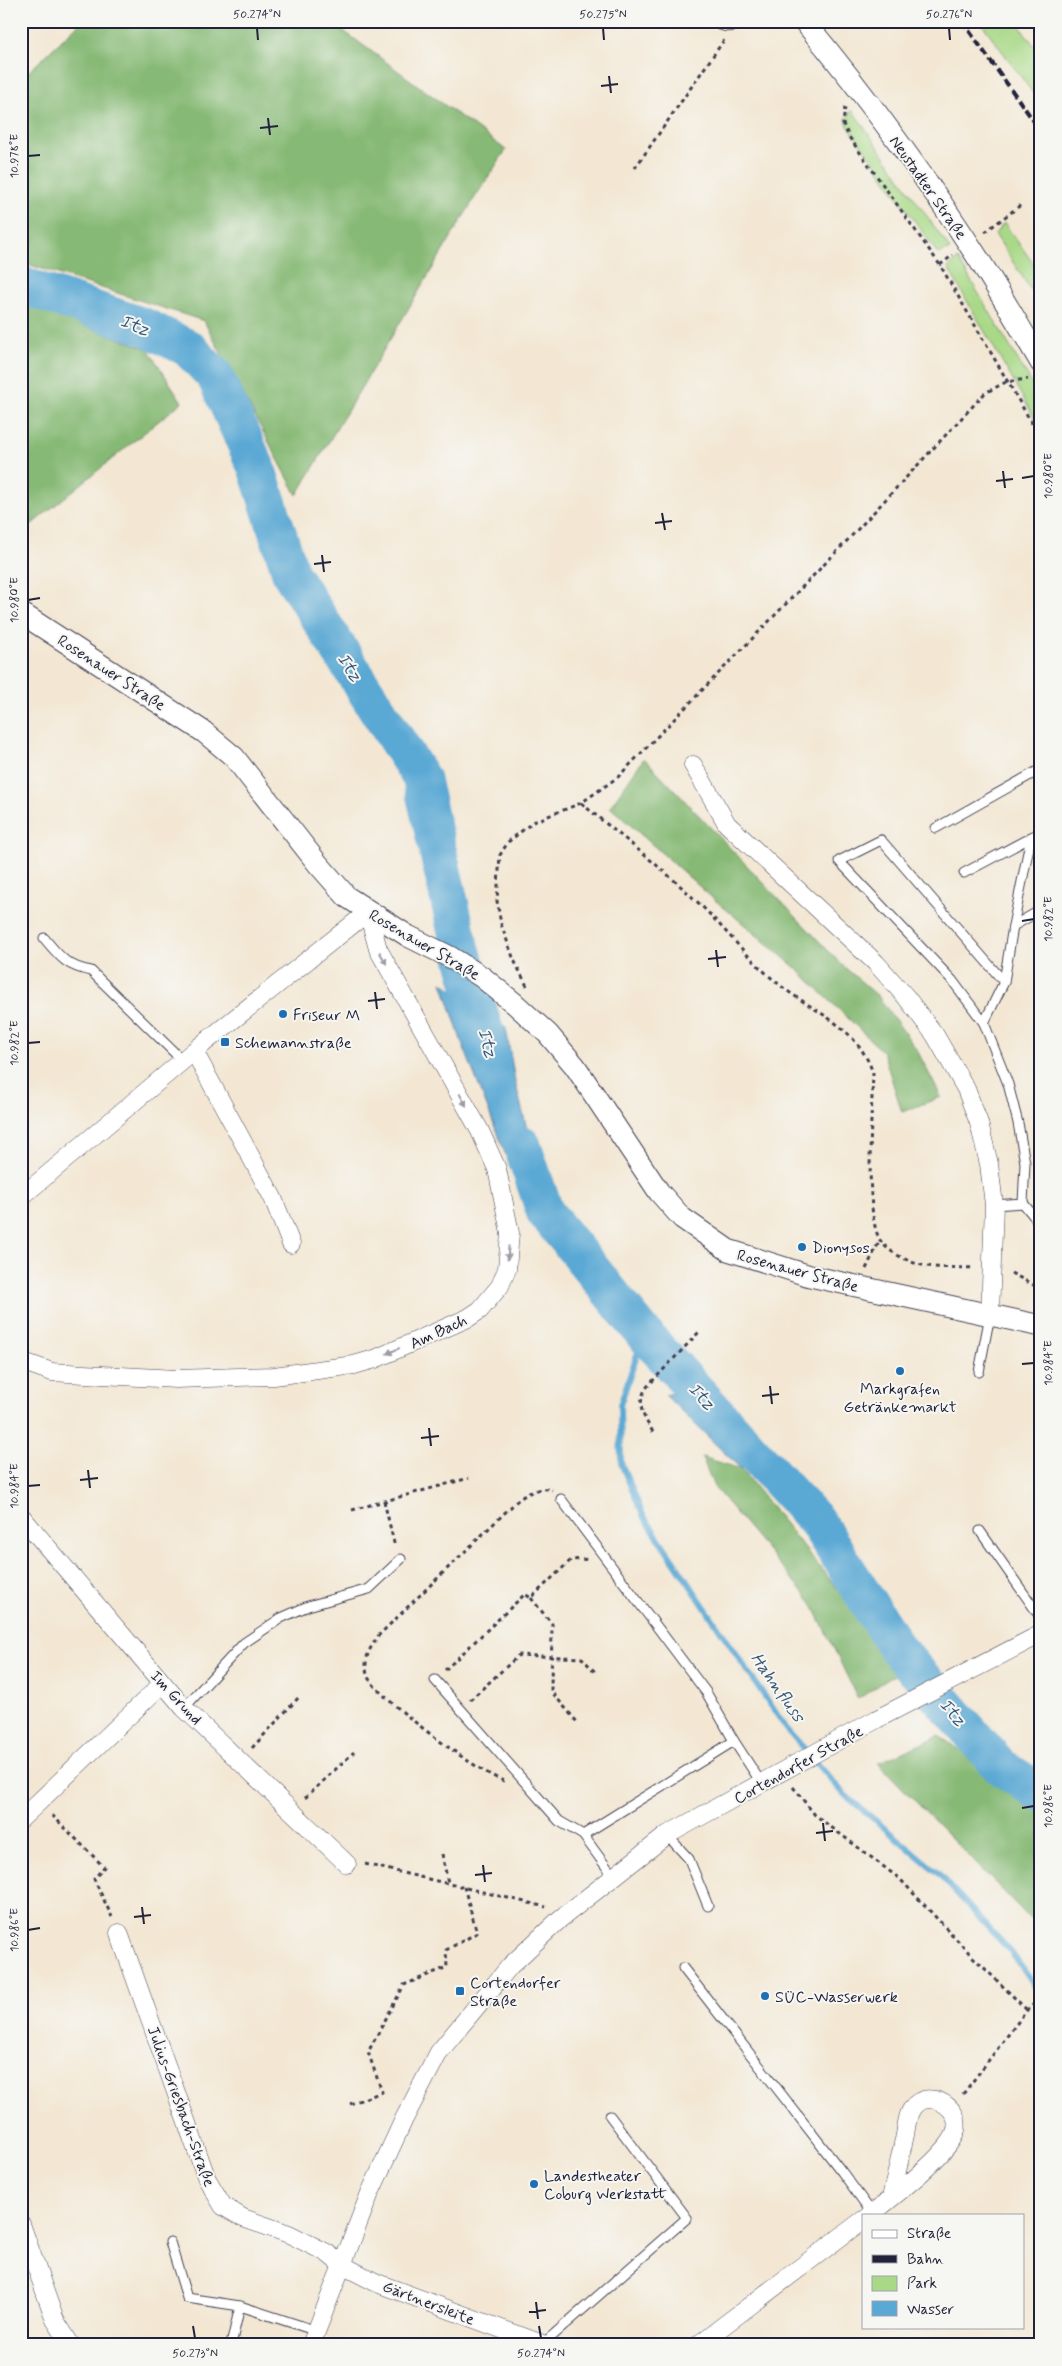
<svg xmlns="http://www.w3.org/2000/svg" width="1062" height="2366" font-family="Mynerve,sans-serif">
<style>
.green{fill:#a9d987;stroke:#667e61}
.forest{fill:#86b974;stroke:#546e58}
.water{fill:#5aa8d4;stroke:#3e6588}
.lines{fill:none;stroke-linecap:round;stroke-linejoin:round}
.stream{stroke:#5aa8d4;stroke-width:6}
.river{stroke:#5aa8d4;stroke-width:38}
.service-casing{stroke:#414052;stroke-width:11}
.minor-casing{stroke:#414052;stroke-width:19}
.tertiary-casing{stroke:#414052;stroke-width:23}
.path{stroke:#414052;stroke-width:3;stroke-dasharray:4 4;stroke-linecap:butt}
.service{stroke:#fff;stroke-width:9}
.minor{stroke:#fff;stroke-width:18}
.tertiary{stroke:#fff;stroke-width:21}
.rail{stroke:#22223b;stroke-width:4;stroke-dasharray:8 4;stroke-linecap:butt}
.oneway{fill:#9c9ca7}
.ticks{fill:none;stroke:#22223b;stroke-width:2}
.poi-dot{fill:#1f6fb2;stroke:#f6f6f2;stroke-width:2}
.labels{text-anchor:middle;stroke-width:4;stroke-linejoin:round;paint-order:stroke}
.street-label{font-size:16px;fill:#22223b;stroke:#f6f6f2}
.poi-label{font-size:16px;fill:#22223b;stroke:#f6f6f2;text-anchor:start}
.water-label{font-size:18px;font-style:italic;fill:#385878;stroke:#f6f6f2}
.neatline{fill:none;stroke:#22223b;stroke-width:2}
.ticks-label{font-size:12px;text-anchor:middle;fill:#22223b}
</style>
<rect width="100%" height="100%" fill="#f6f6f2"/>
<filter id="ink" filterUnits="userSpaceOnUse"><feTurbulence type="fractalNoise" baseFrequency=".02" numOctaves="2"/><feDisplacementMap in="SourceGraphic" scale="10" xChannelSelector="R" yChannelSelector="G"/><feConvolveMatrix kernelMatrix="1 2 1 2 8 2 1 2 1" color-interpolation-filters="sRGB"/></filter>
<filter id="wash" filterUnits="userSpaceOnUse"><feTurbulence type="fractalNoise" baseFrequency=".0096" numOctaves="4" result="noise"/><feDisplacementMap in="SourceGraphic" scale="20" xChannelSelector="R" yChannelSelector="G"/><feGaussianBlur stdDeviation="1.12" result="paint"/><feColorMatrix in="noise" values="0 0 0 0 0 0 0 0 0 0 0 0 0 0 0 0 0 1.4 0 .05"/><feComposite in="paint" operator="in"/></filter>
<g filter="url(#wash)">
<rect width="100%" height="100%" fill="#f3e7d3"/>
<g class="green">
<path d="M980,21H1016L1041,55V104Z"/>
<path d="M852,110L950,249L938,254L848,126L846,119Z"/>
<path d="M1004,223L1041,274V306L995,234Z"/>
<path d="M958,259L1041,399V429L948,268Z"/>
</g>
<g class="forest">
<path d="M82,21H330L506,150L474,199L297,495L204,321L21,262V79Z"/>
<path d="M21,303L148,349L182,402L21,533Z"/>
<path d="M644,758L842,965L878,996L917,1050L941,1097L902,1112L883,1052L797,969L709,895L610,807Z"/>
<path d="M702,1457L741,1469L866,1625L899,1672L858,1699L812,1603L714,1487Z"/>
<path d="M939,1736L1041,1804V1930L878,1763Z"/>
</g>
<g class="water">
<path d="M442,982L506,1028L515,1081L541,1185L551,1197L518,1187L461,1040Z"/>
<path d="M699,1386L772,1457L741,1469L665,1395Z"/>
</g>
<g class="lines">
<path class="stream" d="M644,1334L620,1405L621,1463L643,1515L786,1728L845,1795L937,1872L1011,1952L1041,1995"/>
<g class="river">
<path d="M21,285L145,327L188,348L215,376L257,469L291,574L421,778L457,934L492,1057"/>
<path d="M522,1145L545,1212L644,1334L817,1522L898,1650L1000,1766L1041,1793"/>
</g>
</g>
</g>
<g filter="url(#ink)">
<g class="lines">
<g class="service-casing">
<g id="service">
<path d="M713,21C724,30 737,27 749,21"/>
<path d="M936,828L1041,769"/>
<path d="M964,873L1041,832"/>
<path d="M1013,926L1031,837"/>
<path d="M44,938C60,957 66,966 91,971L183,1061"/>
<path d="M984,1023L1004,982L1013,926L1041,910"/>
<path d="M1023,1203L1041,1225"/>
<path d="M994,1205L1023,1203L1025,1163L1018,1123L1008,1084L984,1023L952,980L839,861L881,840L1004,982"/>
<path d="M979,1372L990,1315"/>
<path d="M561,1499L706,1692L734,1741"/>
<path d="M980,1531L1041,1618"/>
<path d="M435,1680L559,1821L583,1835"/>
<path d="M184,1708L244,1643L281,1618L308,1606L369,1589L401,1559"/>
<path d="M667,1835L689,1859L708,1906"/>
<path d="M613,1876L583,1835L734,1741L762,1784"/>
<path d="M683,1968L842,2172L872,2213"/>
<path d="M170,2242L187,2298L240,2306L317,2331"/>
<path d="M543,2344L687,2218L610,2116"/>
<path d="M231,2345L240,2306"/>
</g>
</g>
<g class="minor-casing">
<g id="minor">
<path d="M693,765L727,824L876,963L906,997L935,1035L966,1089L979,1123L989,1164L994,1205L990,1314"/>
<path d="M194,1051L273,1198L291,1244"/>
<path d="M21,1197L194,1051L368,912L378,949L480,1131L497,1169L510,1233L507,1269L500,1286L480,1310L468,1318L375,1359L354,1365L274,1376L176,1379L84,1374L52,1372L21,1361"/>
<path d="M21,1516L184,1708L347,1864"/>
<path d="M21,1819L162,1684"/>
<path d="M119,1933L207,2179L223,2206L243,2218L289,2234L327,2253L342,2265L377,2283L545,2345"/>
<path d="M870,2215C889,2200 952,2152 956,2130C962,2104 922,2086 910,2112C907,2119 906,2128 905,2135C900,2156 896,2177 891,2198"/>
<path d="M21,2224L55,2320L71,2345"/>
<path d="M311,2345L370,2193L404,2119L439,2052L510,1966L560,1919L667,1835L877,1719L1041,1634"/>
<path d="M698,2345L863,2220"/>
</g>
</g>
<g class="tertiary-casing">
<g id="tertiary">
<path d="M804,21C871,102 934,188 990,277C1007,305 1024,334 1041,363"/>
<path d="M21,613L204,732L234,757L318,864L347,897L408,936L450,957L482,977L514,1003L548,1034L575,1066L659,1192L682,1218L728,1250L810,1276L1041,1326"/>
</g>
</g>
<g class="path">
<path d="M845,107L843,124L849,137L940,265L1041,439"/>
<path d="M635,168L724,40"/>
<path d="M985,232L1022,204"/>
<path d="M940,265L953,255"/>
<path d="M581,803C617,833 655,862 689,894C719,921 744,955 775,981C811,1012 856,1023 873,1073C872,1108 864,1213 880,1240C886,1250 906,1261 918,1264C933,1269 959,1267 975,1268"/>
<path d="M527,986L514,960L501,924L497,901L500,855L508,842L533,822L581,803L618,777L844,544L985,393L1006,382L1028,379"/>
<path d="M866,1269L880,1240"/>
<path d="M1011,1273L1041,1289"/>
<path d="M653,1432C643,1416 636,1406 646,1388L700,1331"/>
<path d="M384,1501L395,1547"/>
<path d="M352,1510L469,1478"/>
<path d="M531,1598L552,1624L551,1691L577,1722"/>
<path d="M445,1670L525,1594L531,1598L571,1560L590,1559"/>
<path d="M470,1700L519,1655L582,1658L595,1672"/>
<path d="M252,1748L299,1697"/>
<path d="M504,1781C480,1774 378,1698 368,1677C362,1661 370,1647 379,1635L519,1499C528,1493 541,1486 552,1490"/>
<path d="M793,1787L815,1815L900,1879L973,1957L1027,2010"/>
<path d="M305,1798L354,1752"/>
<path d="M52,1815L104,1867L94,1879L112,1917"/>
<path d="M442,1854L448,1883"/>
<path d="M365,1864L546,1907"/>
<path d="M963,2094L1027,2010L1041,1998"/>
<path d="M350,2104L382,2092L368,2052L404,1985L447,1967L446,1950L477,1933L464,1887"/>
</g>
<use href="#service" class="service"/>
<use href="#minor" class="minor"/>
<use href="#tertiary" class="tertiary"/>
<path class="rail" d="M962,21L1041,131"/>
</g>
<defs><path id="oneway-solid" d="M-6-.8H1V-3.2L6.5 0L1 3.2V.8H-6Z" transform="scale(1.25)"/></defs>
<g class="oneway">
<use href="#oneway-solid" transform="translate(383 958) rotate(61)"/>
<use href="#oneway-solid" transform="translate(463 1100) rotate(61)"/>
<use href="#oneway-solid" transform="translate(508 1253) rotate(95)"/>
<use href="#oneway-solid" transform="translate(393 1351) rotate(156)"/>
</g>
</g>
<path class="ticks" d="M257,28L258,40M603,28L604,40M949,28L950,40M609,76L611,93M601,86L618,84M268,118L270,135M260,128L278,126M28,156L40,155M1003,471L1005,488M1022,478L1034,476M996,481L1013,479M662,513L665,530M655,523L672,521M322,555L324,572M314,564L331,562M28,600L40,598M1022,921L1034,919M716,950L718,967M708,959L726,957M375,992L377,1009M368,1001L385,999M28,1043L40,1042M1022,1364L1034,1363M770,1386L772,1404M762,1396L779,1394M429,1428L431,1446M421,1438L439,1436M88,1470L90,1488M80,1480L98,1478M28,1486L40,1485M1022,1808L1034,1806M823,1823L825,1841M816,1833L833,1831M483,1865L485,1882M475,1875L492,1873M142,1907L144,1924M134,1917L151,1915M28,1930L40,1928M536,2302L538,2319M529,2312L546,2310M193,2326L195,2338M539,2326L541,2338"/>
<g class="poi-dot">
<circle cx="283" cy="1014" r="5"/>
<rect x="220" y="1037" width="10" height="10" rx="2.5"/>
<circle cx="802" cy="1247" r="5"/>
<circle cx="900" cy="1371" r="5"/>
<rect x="455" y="1986" width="10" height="10" rx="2.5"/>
<circle cx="765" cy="1996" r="5"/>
<circle cx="534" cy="2184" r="5"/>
</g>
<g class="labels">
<g class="street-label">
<text transform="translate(929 187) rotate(55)" y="6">Neustadter Straße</text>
<text transform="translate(112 672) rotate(33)" y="6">Rosenauer Straße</text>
<text transform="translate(425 944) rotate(30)" y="6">Rosenauer Straße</text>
<text transform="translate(798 1270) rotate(15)" y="6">Rosenauer Straße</text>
<text transform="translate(438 1331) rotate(-25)" y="6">Am Bach</text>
<text transform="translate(177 1697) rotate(47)" y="6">Im Grund</text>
<text transform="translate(798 1764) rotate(-29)" y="6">Cortendorfer Straße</text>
<text transform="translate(182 2106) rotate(70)" y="6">Julius-Griesbach-Straße</text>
<text transform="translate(429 2302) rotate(21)" y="6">Gärtnersleite</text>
</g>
<g class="poi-label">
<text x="293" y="1020">Friseur M</text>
<text x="235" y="1048">Schemannstraße</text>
<text x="812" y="1253">Dionysos</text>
<text x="900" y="1394" text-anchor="middle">Markgrafen<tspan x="900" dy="18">Getränkemarkt</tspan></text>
<text x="470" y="1988">Cortendorfer<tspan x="470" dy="18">Straße</tspan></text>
<text x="775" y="2002">SÜC-Wasserwerk</text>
<text x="544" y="2181">Landestheater<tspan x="544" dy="18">Coburg Werkstatt</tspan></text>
</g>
<g class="water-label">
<text transform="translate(135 325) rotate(21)" y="6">Itz</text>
<text transform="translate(350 667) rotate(57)" y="6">Itz</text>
<text transform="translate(488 1043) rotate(74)" y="6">Itz</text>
<text transform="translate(702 1396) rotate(47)" y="6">Itz</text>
<text transform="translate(778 1687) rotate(55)" y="6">Hahnfluss</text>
<text transform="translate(953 1712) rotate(49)" y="6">Itz</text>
</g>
</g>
<rect width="1062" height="2366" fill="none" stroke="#f6f6f2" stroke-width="55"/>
<rect x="862" y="2214" width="162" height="115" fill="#f6f6f2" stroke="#a1a1a9"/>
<rect x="872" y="2230" width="25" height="8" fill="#ffffff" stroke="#a1a1a9"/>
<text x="907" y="2238" font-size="15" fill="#22223b">Straße</text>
<rect x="872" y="2255" width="25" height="8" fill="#22223b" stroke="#a1a1a9"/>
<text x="907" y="2264" font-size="15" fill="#22223b">Bahn</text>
<rect x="872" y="2276" width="25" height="15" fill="#a9d987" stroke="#a1a1a9"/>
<text x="907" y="2288" font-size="15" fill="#22223b">Park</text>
<rect x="872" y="2301" width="25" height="15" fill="#5aa8d4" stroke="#a1a1a9"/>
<text x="907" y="2314" font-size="15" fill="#22223b">Wasser</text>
<rect x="28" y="28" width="1006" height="2310" class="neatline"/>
<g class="ticks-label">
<text x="257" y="18">50.274°N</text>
<text x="603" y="18">50.275°N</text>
<text x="949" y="18">50.276°N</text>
<text transform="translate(14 156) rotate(-90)" y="4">10.978°E</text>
<text transform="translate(1048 476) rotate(-90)" y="4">10.980°E</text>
<text transform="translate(14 600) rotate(-90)" y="4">10.980°E</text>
<text transform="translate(1048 919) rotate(-90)" y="4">10.982°E</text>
<text transform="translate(14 1043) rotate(-90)" y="4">10.982°E</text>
<text transform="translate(1048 1363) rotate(-90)" y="4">10.984°E</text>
<text transform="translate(14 1486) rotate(-90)" y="4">10.984°E</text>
<text transform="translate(1048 1806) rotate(-90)" y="4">10.986°E</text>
<text transform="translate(14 1930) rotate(-90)" y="4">10.986°E</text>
<text x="195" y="2357">50.273°N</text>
<text x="541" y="2357">50.274°N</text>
</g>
</svg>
